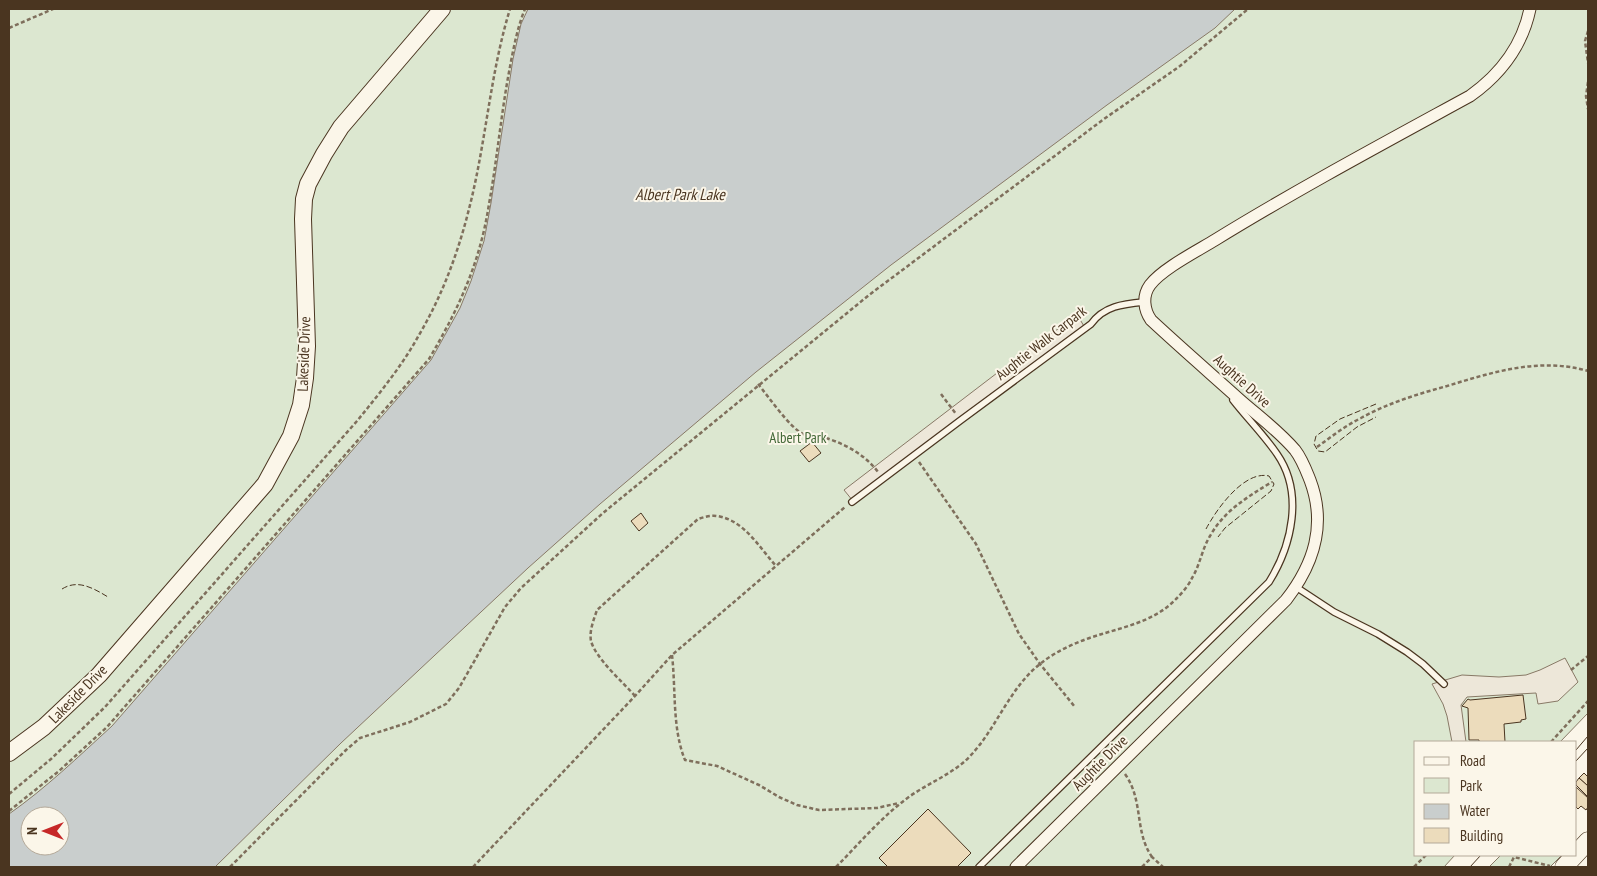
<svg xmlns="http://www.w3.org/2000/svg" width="1597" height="876" font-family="'PT Sans Narrow',sans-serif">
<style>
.green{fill:#dce7d0;stroke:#887966;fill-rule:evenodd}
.parking{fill:#ede7d9;stroke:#887966}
.water{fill:#c9cecd;stroke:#887966;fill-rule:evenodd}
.building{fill:#ecdcbc;stroke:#4a3520}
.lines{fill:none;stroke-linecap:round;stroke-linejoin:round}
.lane-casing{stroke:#4a3520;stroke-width:8}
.street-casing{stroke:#4a3520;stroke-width:13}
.secondary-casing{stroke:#4a3520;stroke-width:18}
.primary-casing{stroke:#4a3520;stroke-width:19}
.path{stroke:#7f6f5c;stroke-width:2.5;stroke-dasharray:4 2.5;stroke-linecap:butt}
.lane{stroke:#fbf6e9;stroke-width:5.5}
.street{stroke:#fbf6e9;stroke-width:11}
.secondary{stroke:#fbf6e9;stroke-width:16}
.primary{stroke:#fbf6e9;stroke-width:18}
.tram{stroke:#4a3520;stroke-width:1}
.fence{stroke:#4a3520;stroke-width:1;stroke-dasharray:6 2.5;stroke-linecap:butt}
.labels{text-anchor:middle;stroke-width:4;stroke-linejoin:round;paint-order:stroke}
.street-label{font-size:15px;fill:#4a3520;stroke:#fbf6e9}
.park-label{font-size:15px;fill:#436837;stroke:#fbf6e9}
.water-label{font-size:16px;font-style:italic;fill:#4a3520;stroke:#fbf6e9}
</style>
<rect width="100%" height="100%" fill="#fbf6e9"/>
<g class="green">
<path d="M9,9H1588V713L1560,742H1416V855H1455L1444,867H9ZM30,816H60V846H30Z"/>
<path d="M1501,855H1562L1550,867H1489Z"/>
</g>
<g class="parking">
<path d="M1078,316L1085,328L853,501L844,490L1035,344Z"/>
<path d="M1565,658L1578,682L1558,701L1538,704L1536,693L1467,697L1461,705L1466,742H1452L1447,716L1443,704L1432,684L1462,675L1499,677L1526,675L1540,670Z"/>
</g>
<path class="water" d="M528,9H1235L1215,28L1107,105L891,265L756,372L600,504L528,568L341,743L215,867H9V814C46,788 78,757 112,726L431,360L460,308L471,281L484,241L491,203L513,59L521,24ZM30,816H60V846H30Z"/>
<g class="building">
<path d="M812,442L821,453L809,462L800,451Z"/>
<path d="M641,513L648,523L639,531L631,521Z"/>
<path d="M1523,695L1526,719L1521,720V722L1504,724L1505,742H1479V740H1469L1468,708L1462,706L1468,699L1470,700Z"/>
<path d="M1584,773L1588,777V786L1579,778Z"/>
<path d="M1579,778L1588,786V797L1576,785V782Z"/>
<path d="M1576,787L1588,798V807L1586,810L1581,806L1578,809L1576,807Z"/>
<path d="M928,809L971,853L957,867H888L879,858Z"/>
</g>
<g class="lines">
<g class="lane-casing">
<g id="lane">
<path d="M852,502L961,420L1091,324C1104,306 1123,304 1144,302"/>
<path d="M1296,587L1334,612L1378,634L1407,652L1423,664L1444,684"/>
<path d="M979,867L1269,582C1292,545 1304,493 1277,454C1264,435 1247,418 1233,400"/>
</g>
</g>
<g class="street-casing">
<path id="street" d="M1016,867L1286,600C1314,564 1327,525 1310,480C1306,470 1302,459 1295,450C1279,431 1257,415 1239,399C1210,373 1180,347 1151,320C1144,310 1142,296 1150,285C1162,269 1197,251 1215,240C1298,189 1384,143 1470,96C1501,74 1522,47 1530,9"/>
</g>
<g class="secondary-casing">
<path id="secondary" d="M9,753L44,727L99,675L265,484L291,436L301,405L305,378L307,346L303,219L304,199L308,184L324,154L341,127L442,9"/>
</g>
<g class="primary-casing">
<path id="primary" d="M1564,867L1588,841"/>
</g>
<g class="path">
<path d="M9,28L53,9"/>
<path d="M1588,31L1585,41L1588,63"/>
<path d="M1588,82L1586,96L1588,109"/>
<path d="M758,384C768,396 790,428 803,434C807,436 814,435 818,436C840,441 864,453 878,472"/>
<path d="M941,394L956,414"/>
<path d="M1317,447C1331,437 1345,426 1361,418C1388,403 1418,394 1447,386C1493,372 1540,357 1588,371"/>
<path d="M919,462L976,544L1019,634L1040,664L1075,707"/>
<path d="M672,655C676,690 672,728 685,760L717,766L759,785L779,797L797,805L819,810L877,808L899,803"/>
<path d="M1571,670L1588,656"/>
<path d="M635,696C623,682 596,659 591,641C589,631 594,619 597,610L698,519C704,517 711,515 717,516C744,520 759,547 776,566"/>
<path d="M1551,742L1588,701"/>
<path d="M1125,774C1144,801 1134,831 1152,857"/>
<path d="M9,794L51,759L105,707L357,421C379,394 402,366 419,335C442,296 458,253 469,209C486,143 490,74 510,9"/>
<path d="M9,811L59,771L107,727L429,359C459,308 480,263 489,204C497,160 501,115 509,72C513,51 517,28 525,9"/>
<path d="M230,867L346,750L360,738L410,722L446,704L459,688L505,607L521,588L603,513L869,295L1104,119L1180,66L1248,9"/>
<path d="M473,867L635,696L672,655L845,507"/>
<path d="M836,867C857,846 877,822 901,803C920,787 945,778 964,762C995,734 1007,690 1040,664C1057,650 1081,640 1102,634C1128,626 1156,620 1176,599C1182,593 1189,585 1192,578C1200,565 1202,549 1210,536C1224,511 1247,497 1272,482"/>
<path d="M1142,867L1152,857L1163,867"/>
<path d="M1414,867L1426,855"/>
<path d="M1509,867L1514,857L1550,866"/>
</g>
<use href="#lane" class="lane"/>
<use href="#street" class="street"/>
<use href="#secondary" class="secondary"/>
<use href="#primary" class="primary"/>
<g class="tram">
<path d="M1576,750L1588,736"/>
<path d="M1576,761L1588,748"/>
<path d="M1470,867L1481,855"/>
</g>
<g class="fence">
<path d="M1376,404L1340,419L1316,436L1314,444L1318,451L1325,452L1357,427L1376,417"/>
<path d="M1206,529C1216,510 1244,470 1269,476L1274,484L1271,491L1225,528L1218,537"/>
<path d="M62,589C78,579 93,588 108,597"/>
</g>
</g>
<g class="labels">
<g class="street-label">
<text transform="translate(1041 343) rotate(-38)" y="5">Aughtie Walk Carpark</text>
<text transform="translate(304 354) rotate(-88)" y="5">Lakeside Drive</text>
<text transform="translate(1242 381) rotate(42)" y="5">Aughtie Drive</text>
<text transform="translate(78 694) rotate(-45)" y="5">Lakeside Drive</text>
<text transform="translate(1100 763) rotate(-45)" y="5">Aughtie Drive</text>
</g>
<g class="park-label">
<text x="798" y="443">Albert Park</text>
</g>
<g class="water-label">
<text x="680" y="200">Albert Park Lake</text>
</g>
</g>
<rect width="1597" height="876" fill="none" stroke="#4a3520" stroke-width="20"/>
<rect x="1414" y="741" width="162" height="115" fill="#fbf6e9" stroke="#b4a999"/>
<rect x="1424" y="757" width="25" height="8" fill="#fbf6e9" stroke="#b4a999"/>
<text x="1460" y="766" font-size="15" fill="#4a3520">Road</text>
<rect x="1424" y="778" width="25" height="15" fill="#dce7d0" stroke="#b4a999"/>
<text x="1460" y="791" font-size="15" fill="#4a3520">Park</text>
<rect x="1424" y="804" width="25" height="15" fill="#c9cecd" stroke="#b4a999"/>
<text x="1460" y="816" font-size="15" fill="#4a3520">Water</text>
<rect x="1424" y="828" width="25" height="15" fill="#ecdcbc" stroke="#b4a999"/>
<text x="1460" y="841" font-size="15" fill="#4a3520">Building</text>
<g transform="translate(45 831) rotate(270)"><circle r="24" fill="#fbf6e9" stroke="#b4a999"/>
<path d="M0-4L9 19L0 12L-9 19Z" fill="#c62828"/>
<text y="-8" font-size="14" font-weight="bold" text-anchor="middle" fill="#4a3520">N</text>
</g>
</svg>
